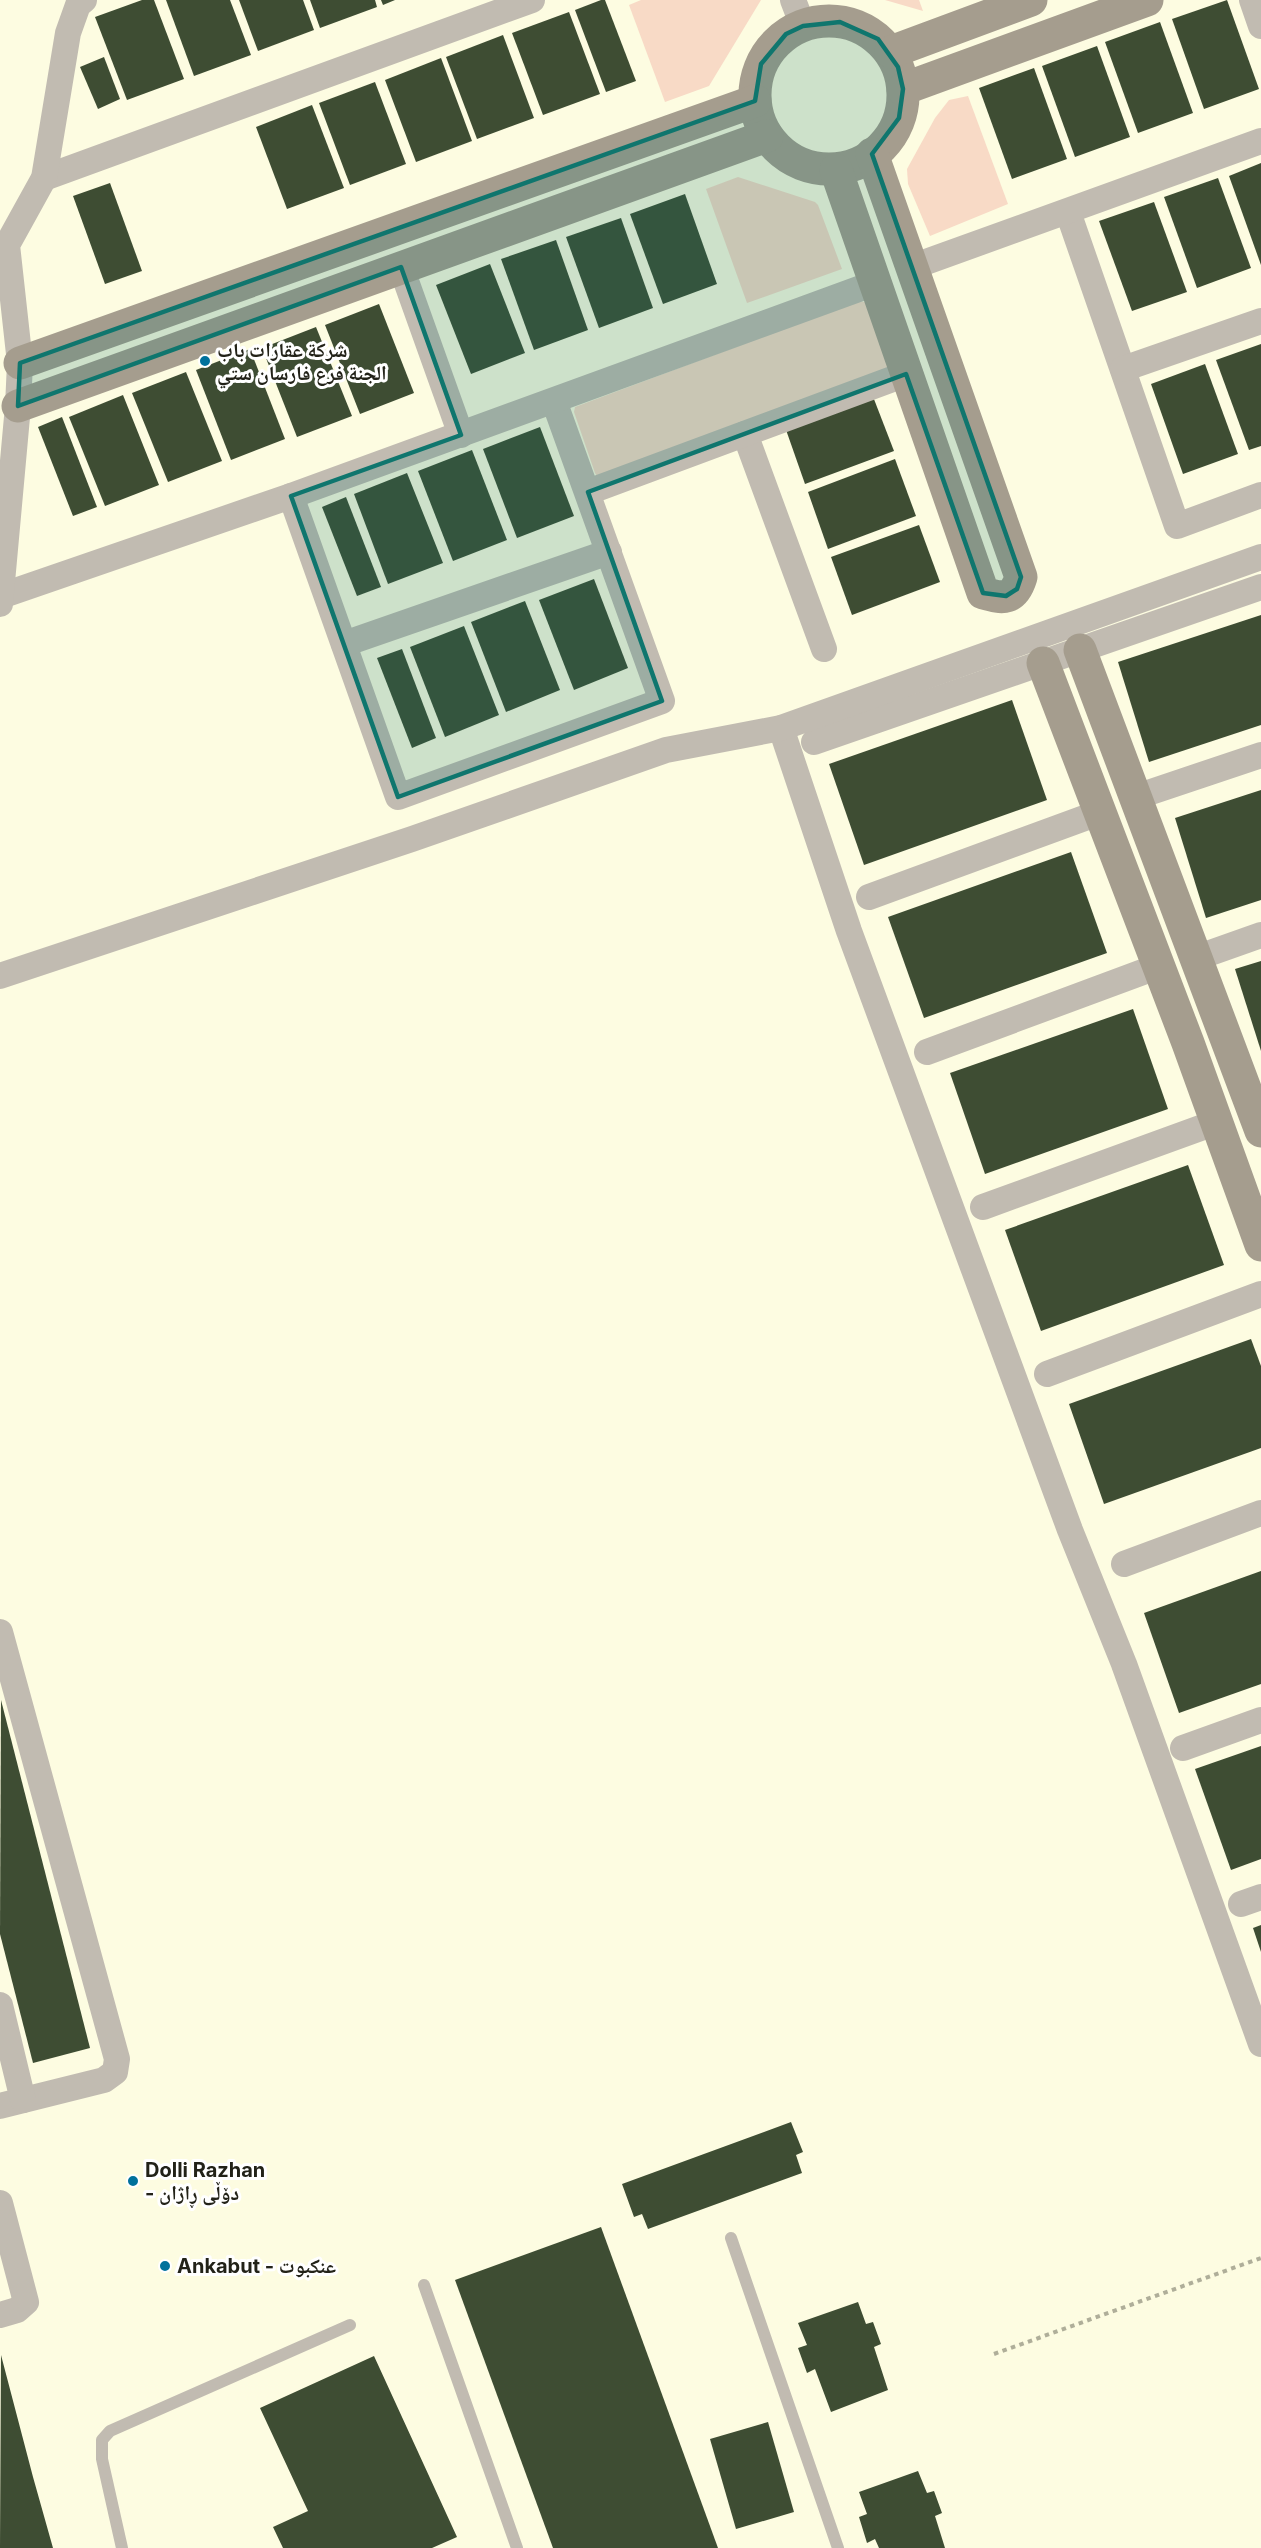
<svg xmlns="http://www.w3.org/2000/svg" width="1261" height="2548" font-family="Inter,'Noto Naskh Arabic',sans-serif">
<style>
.green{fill:#f8dac6}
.building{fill:#3e4d33}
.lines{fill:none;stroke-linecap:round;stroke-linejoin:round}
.path{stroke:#afae99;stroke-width:4;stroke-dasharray:4.5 4.5;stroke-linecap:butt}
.lane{stroke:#c1bbb1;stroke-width:12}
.street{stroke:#c1bbb1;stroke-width:26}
.secondary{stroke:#a59d8e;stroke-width:33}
.marked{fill:#0f766e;fill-opacity:0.2;stroke:#0f766e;stroke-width:4.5;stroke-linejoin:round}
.poi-dot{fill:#00719c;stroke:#fff;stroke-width:2}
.labels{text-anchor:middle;stroke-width:6;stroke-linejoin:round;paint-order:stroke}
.poi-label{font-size:20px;font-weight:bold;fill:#222218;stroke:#fff;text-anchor:start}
</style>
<rect width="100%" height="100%" fill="#fdfce1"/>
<g class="green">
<path d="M641,0H761L709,86L665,102L629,5Z"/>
<path d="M885,0H919L923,11Z"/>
<path d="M968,96L1008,204L930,236L908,184L907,169L935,118L949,100Z"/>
<path d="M738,177L815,202L818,205L842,269L747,303L706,189Z"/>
<path d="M858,301L865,302L889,368L597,476L595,473L574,412L575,407Z"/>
</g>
<g class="building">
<path d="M142,0H154L184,79L127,100L95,17Z"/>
<path d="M166,0H230L251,55L194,76Z"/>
<path d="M239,0H303L314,30L258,51Z"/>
<path d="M310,0H375L377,7L320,28Z"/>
<path d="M381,0H395L383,5Z"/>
<path d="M601,0H605L636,81L606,92L575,10Z"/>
<path d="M1227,0L1259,89L1204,109L1172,19Z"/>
<path d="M569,12L600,94L543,115L512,33Z"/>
<path d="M1160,22L1193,113L1138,133L1105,42Z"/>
<path d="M503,35L534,118L477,139L446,57Z"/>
<path d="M1097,46L1130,137L1075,157L1042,66Z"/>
<path d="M104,57L120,99L98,109L80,67Z"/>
<path d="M441,58L472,141L416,162L385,80Z"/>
<path d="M1034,68L1067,159L1012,179L979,88Z"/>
<path d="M375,82L406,164L350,185L319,103Z"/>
<path d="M312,105L344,188L287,209L256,127Z"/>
<path d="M1261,163V265L1229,176Z"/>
<path d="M1218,178L1251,268L1197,288L1164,197Z"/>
<path d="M110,183L142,271L105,284L73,196Z"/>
<path d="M685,194L717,284L663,304L630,214Z"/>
<path d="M1154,202L1187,292L1132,311L1099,221Z"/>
<path d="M621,218L653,308L599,328L566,237Z"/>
<path d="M556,240L588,330L534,350L501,259Z"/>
<path d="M490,264L525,353L471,374L436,285Z"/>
<path d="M379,304L414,393L360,414L325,325Z"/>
<path d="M316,327L352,416L297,437L262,348Z"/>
<path d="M1261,344V446L1249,450L1216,360Z"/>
<path d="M250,349L285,439L231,460L196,370Z"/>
<path d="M1205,364L1238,454L1183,474L1151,384Z"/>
<path d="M186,372L222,461L168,482L132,393Z"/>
<path d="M872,394L894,451L805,484L785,427Z"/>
<path d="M123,395L159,485L105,506L69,417Z"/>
<path d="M62,417L97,507L73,516L38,427Z"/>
<path d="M540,427L574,516L517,538L483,449Z"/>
<path d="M472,450L507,540L453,561L418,471Z"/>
<path d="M895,459L916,516L828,549L808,492Z"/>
<path d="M407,473L443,563L388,584L354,494Z"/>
<path d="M346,497L381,587L357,596L322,507Z"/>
<path d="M919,525L940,582L852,615L831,557Z"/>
<path d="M594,579L628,668L574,690L539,600Z"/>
<path d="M525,601L560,690L506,712L471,622Z"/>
<path d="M1261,615V725L1149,762L1118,662Z"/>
<path d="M464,626L499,715L445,737L410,647Z"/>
<path d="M402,649L436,738L412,748L377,658Z"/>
<path d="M1012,700L1047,800L864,865L829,764Z"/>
<path d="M1261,790V900L1206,918L1175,818Z"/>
<path d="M1071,852L1107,953L924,1018L888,917Z"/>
<path d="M1261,961V1051L1235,969Z"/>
<path d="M1133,1009L1168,1109L985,1174L950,1073Z"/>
<path d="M1188,1165L1224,1265L1041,1331L1005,1230Z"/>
<path d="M1251,1339L1261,1366V1448L1104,1504L1069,1404Z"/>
<path d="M1261,1571V1684L1179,1713L1144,1613Z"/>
<path d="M1,1700L90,2048L33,2063L0,1934Z"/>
<path d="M1261,1746V1859L1231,1870L1195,1769Z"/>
<path d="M1261,1925V1952L1253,1928Z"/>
<path d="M791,2122L803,2152L796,2155L802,2173L648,2229L642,2214L634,2217L622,2184Z"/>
<path d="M601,2227L718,2548H553L455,2280Z"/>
<path d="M858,2302L866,2324L873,2322L881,2344L874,2347L888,2390L831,2412L815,2369L807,2373L798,2348L807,2345L798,2323Z"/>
<path d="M1,2355L33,2477L53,2548H0Z"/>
<path d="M374,2356L457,2537L432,2548H283L273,2527L308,2511L260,2408Z"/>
<path d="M768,2422L794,2512L736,2529L710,2439Z"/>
<path d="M918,2471L927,2493L934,2491L942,2513L935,2516L945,2548H879L875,2539L867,2543L859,2517L867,2514L859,2492Z"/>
</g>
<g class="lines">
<path class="path" d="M994,2354L1261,2258"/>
<g class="lane">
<path d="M731,2238L838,2548"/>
<path d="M424,2285L517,2548"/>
<path d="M122,2548L102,2459V2440L110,2431L350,2325"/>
</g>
<g class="street">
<path d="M793,0L803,26"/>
<path d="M1252,0L1261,26"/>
<path d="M44,178L532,0"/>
<path d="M1068,212L1177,526L1261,495"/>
<path d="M401,267L461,435"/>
<path d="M912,267L1261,141"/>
<path d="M1123,369L1261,321"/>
<path d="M745,434L824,649"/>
<path d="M588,492L906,374"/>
<path d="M291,496L398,797L662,701L554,401"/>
<path d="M1,596L291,496L875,283"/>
<path d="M0,604L18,406L20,363L7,245L44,178L68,33L78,5L84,0"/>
<path d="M344,644L609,552"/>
<path d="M781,728L849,931L1070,1530L1124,1664L1261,2044"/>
<path d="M814,742L1261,587"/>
<path d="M1136,797L1261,755"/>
<path d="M869,897L1101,812"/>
<path d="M1196,958L1261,935"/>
<path d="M0,976L412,839L666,750L781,728L1261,557"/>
<path d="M927,1052L1159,966"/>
<path d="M983,1207L1217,1122"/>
<path d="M1047,1374L1261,1294"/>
<path d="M1124,1564L1261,1513"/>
<path d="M0,1632L117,2059L115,2072L104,2080L0,2106"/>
<path d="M1183,1748L1261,1720"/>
<path d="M1241,1904L1261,1897"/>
<path d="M0,2005L23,2100"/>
<path d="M0,2203L26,2302L17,2310L0,2315"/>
</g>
<g class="secondary">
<circle cx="829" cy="95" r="74"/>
<path d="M891,52L1031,0"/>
<path d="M903,89L1147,0"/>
<path d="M836,170L983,593C1004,599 1014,600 1021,577L872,154"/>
<path d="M20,363L755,101"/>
<path d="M18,406L767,136"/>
<path d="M1080,650L1261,1131"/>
<path d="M1043,663L1188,1043L1261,1245"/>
</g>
</g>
<path class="marked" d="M840,22L878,39L898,67L903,89L899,118L872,154L1021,577L1017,589L1006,596L983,593L906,374L588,492L662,701L398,797L291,496L461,435L401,267L18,406L20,363L755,101L761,64L786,34L803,26Z"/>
<g class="poi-dot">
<circle cx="205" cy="361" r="6"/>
<circle cx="133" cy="2181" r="6"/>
<circle cx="165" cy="2266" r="6"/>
</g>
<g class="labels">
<g class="poi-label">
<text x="217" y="357">شرکة عقارات باب<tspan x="217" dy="23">الجنة فرع فارسان ستي</tspan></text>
<text x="145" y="2177">Dolli Razhan<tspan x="145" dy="23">- دۆڵی ڕاژان</tspan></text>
<text x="177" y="2273">Ankabut - عنکبوت</text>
</g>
</g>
</svg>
